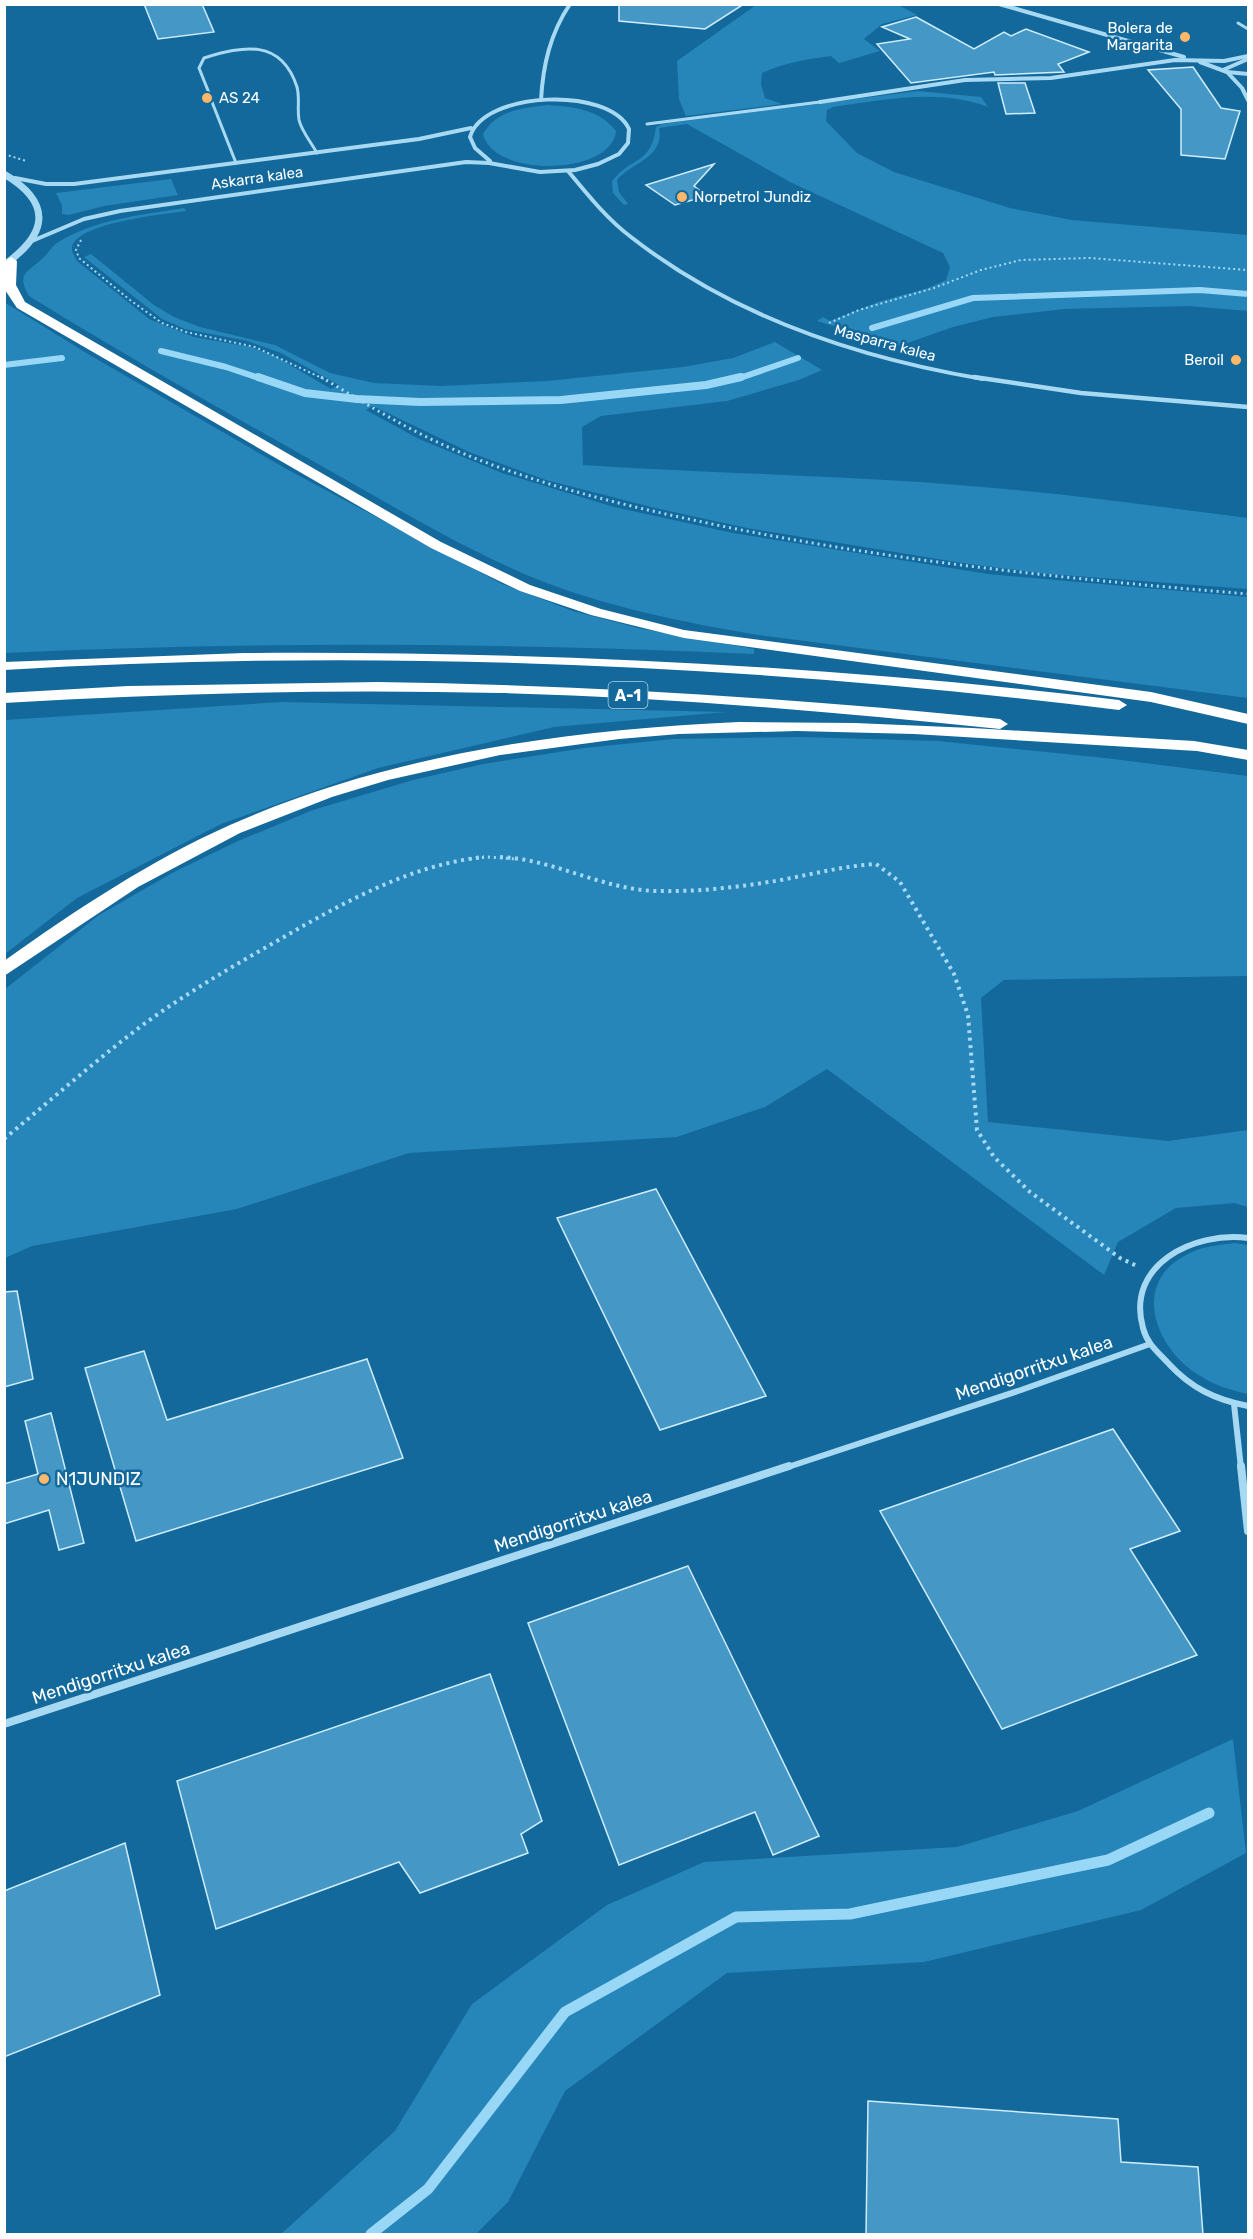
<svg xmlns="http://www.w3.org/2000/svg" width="1253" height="2239" font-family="Rubik,sans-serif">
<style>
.green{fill:#2685b9}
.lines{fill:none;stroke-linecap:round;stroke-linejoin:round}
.stream-far2{stroke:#99d7f6;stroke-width:6}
.stream-far1{stroke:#99d7f6;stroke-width:8}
.stream{stroke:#99d7f6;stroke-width:11}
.building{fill:#4597c5;stroke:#cfedfd;stroke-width:1.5}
.path-far2{stroke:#a7d9f3;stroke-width:2;stroke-dasharray:2 3;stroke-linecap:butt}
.path-far1{stroke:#a7d9f3;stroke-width:3;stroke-dasharray:2 4;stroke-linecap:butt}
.path{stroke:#a7d9f3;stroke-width:4;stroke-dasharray:3 4.5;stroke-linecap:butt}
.service{stroke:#a7d9f3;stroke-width:3}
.pedestrian{stroke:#a7d9f3;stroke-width:3}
.minor-far3{stroke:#a7d9f3;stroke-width:4}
.minor-far2{stroke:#a7d9f3;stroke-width:4.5}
.minor-far1{stroke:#a7d9f3;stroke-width:6}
.minor{stroke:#a7d9f3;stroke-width:8}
.tertiary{stroke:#a7d9f3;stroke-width:7}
.motorway{fill:#fff;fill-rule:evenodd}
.poi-dot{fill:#ffb769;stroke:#13699b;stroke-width:2}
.labels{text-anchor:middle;stroke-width:5;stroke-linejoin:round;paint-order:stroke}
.far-poi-label{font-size:15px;fill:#fff;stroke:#13699b;text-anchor:end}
.far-street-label{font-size:15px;fill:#fff;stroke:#13699b}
.shield{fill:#13699b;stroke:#b8d2e1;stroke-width:1.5}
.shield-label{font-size:16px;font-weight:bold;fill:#fff}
.street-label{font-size:18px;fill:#fff;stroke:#13699b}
.poi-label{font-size:18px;fill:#fff;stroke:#13699b;text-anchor:start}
</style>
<rect width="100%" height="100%" fill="#13699b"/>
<g class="green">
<path d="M756,5H898L917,15L882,24L864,39L880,51L839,63L831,56C807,59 784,63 762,73L761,84L765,98L782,104L686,116L679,99L677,61Z"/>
<path d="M918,91L981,97L988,107C939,88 883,100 833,107L827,110L826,121L857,153L894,172L1010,208L1072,220L1248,235V311L1189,306L1064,309L993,317L953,327L899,346L817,321L823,317L830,321L878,302L928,288L946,280L950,267L943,253L790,182L687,124L659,128C665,158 632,162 617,180L619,192L628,204L624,205L613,193L612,181C632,156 651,165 656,127L662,124Z"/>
<path d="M548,105C574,107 599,109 616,131C612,176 493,178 483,134C497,110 522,108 548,105Z"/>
<path d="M171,179L178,195L104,206L69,215L62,214V205L56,193Z"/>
<path d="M184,208L186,211C164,214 77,223 72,247C71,252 75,257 77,261L149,319L194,337L251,347L275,356L331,389L339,385L281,353L247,341L185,329L162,319L84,257L91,254L154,305L174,317L200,327L275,345L330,373L374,383L441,386L547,381L683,367L733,358L775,342L822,370L799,380L727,401L601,416L582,427L583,465C716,474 849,475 982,487C1071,494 1160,507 1248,518V589L1049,574L969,564L747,528L655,508L546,480L469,452L373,406L366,410L419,439L502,473L614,507L733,533L988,574L1248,597V698L758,635C682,622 606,607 534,578C459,547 390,504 318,464C221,409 124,355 29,296C17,275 25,273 41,260C47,255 50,248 57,243C94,219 142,215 184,208Z"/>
<path d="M4,302L88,354L290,471L502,584L573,611L638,628L754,649V654C504,643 254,641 5,653Z"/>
<path d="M282,702L726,712L554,727L378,768L221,824L77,898L5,954V720Z"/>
<path d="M801,737L938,741L1105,758L1248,776V976L1004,980L981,998L988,1122L1168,1141L1248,1130V1207L1234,1203L1176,1208L1118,1242L1104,1275L827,1069L765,1107L677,1137L409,1153L237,1209L32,1246L5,1258V989L99,915L174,872L238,841L313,810L413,780L483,764L584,748L673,739Z"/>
<path d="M1235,1243L1248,1245V1394C1230,1390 1213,1385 1197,1374C1155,1347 1131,1283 1186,1255C1202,1246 1218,1245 1235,1243Z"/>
<path d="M1233,1739L1246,1853L1141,1910L924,1962L727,1973L565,2091L508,2202L476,2234H281L395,2131L472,2004L607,1905L704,1862L957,1847L1078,1811Z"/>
</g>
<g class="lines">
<g class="stream-far2">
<path d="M872,328L973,298L1200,290L1248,294"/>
<path d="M161,351L226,367L262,379"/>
<path d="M4,365L62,358"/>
<path d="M737,379L798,358"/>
</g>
<path class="stream-far1" d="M258,377L305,393L357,399L420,402L561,400L706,385L741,377"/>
<path class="stream" d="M371,2234L428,2189L565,2012L736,1917L850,1914L1108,1860L1209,1813"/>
</g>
<g class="building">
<path d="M144,4H202L214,32L158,39Z"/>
<path d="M619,4H744L705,29L619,21Z"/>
<path d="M916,17L974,49L1004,32L1011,36L1026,29L1089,52L1058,64L1064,72L995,75L994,72L911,83L877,44L910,39L882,27Z"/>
<path d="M1193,67L1221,108L1240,111L1225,159L1181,155V109L1148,70Z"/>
<path d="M998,83H1025L1035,113L1006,114Z"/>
<path d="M714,164L694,186L707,196L675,205L646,185Z"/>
<path d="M656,1189L766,1396L660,1430L557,1218Z"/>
<path d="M17,1291L33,1379L4,1387V1292Z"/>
<path d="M144,1351L167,1420L367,1359L403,1458L136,1541L85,1368Z"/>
<path d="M51,1413L84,1543L59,1550L49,1510L4,1524V1484L38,1474L25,1421Z"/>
<path d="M1113,1429L1180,1531L1130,1549L1197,1655L1002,1729L880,1511Z"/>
<path d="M688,1566L819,1836L773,1855L755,1812L619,1865L528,1623Z"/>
<path d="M490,1674L542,1821L521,1834L528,1853L420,1893L399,1862L216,1929L177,1781Z"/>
<path d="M125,1843L160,1995L4,2057V1891Z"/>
<path d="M868,2101L1118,2119L1121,2162L1198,2167L1203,2235H866Z"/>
</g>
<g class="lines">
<g class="path-far2">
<path d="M4,154L26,161"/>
<path d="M81,240L76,250L79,258L130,300L162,323L186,332L255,347L324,379"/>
<path d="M829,323L859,310L934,288L981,270L1021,260L1089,258L1248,270"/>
</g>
<g class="path-far1">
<path d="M321,377C368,405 411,432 462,453C542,486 626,506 712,524C889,561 1068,579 1248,594"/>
<path d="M470,859L487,857L517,859"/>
</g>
<g class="path">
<path d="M500,857C554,859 603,890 657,891C698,892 740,887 781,880C813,874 844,866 876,864L900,882L954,974L968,1015L977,1130L994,1157L1030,1192L1120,1258L1137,1266"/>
<path d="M4,1139C51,1100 96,1060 144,1024C195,987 249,957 303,926C360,894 418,864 484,857"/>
</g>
<g class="service">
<path d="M1238,23L1248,29"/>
<path d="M209,93L199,68L204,58C243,46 281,38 297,87C300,98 297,109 299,120C302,132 311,142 317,153"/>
<path d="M212,102L236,163"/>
</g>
<path class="pedestrian" d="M647,124L820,102"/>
<g class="minor-far3">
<path d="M999,4L1184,57"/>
<path d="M1200,62L1227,72L1248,74"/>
<path d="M1223,70L1248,59"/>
<path d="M1227,72L1242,88L1248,100"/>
<path d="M541,100C543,65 550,34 570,4"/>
<path d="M820,102L965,80L1051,78L1175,60L1224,61L1248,56"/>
<path d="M568,171C587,194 607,219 631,237C732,316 858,358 983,379"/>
<path d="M15,178L46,184H74L419,139L471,128"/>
<path d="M32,241L84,219L120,211L466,162L489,163L540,172L575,170L598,164L619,154L628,143L629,129C609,86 483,91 470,137L475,148L490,161"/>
</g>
<path class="minor-far2" d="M974,377L1081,393L1248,407"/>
<g class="minor-far1">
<path d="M1248,1238C1195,1231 1125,1264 1143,1328C1147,1344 1158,1352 1169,1364C1191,1388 1216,1400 1248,1406"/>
<path d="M1234,1404L1241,1468"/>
<path d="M785,1468L1021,1390L1150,1344"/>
</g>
<g class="minor">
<path d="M1241,1466L1248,1531"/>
<path d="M4,1724L789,1466"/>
</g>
<path class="tertiary" d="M4,174C53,203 48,234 4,265"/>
<g class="motorway">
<path d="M11,257L17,261L16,285L25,302L441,542L530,585L601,609L684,630L1151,692L1248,714V724L1151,702L684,638L591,615L520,591L431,548L17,308L5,290V261Z"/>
<path d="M244,653C537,651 828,665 1119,700L1127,705L1119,710C750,664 376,648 4,670V662Z"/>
<path d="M378,682C586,685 793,698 1000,719L1008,724L1000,729C834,712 667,697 500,693C335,689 170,693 4,703V693L128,686Z"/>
<path d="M739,722L855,723L972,728L1194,741L1248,750V760L1197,751L914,734L797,731L679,734L619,739L500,755L388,780L332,797L240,833L138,887L4,976V961C76,910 149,861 230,825C390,754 565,730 739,722Z"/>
</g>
</g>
<g class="poi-dot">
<circle cx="1185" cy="37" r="6"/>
<circle cx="207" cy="98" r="6"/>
<circle cx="682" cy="197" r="6"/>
<circle cx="1236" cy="360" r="6"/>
<circle cx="44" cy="1479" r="6"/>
</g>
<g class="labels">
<g class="far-poi-label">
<text x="1173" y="33">Bolera de<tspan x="1173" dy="17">Margarita</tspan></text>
<text x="219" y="103" text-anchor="start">AS 24</text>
<text x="694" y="202" text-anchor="start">Norpetrol Jundiz</text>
<text x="1224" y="365">Beroil</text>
</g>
<g class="far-street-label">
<text transform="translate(257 178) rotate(-8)" y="5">Askarra kalea</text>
<text transform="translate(885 343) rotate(15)" y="5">Masparra kalea</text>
</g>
<rect class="shield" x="608.5" y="682" width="39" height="26" rx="4.5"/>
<g class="shield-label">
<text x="628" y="701">A-1</text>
</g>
<g class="street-label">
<text transform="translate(1034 1368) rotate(-19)" y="6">Mendigorritxu kalea</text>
<text transform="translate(573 1521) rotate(-18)" y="6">Mendigorritxu kalea</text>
<text transform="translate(111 1673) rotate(-18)" y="6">Mendigorritxu kalea</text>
</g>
<g class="poi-label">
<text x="56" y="1485">N1JUNDIZ</text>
</g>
</g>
<rect width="1253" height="2239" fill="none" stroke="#ffffff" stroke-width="12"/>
</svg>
